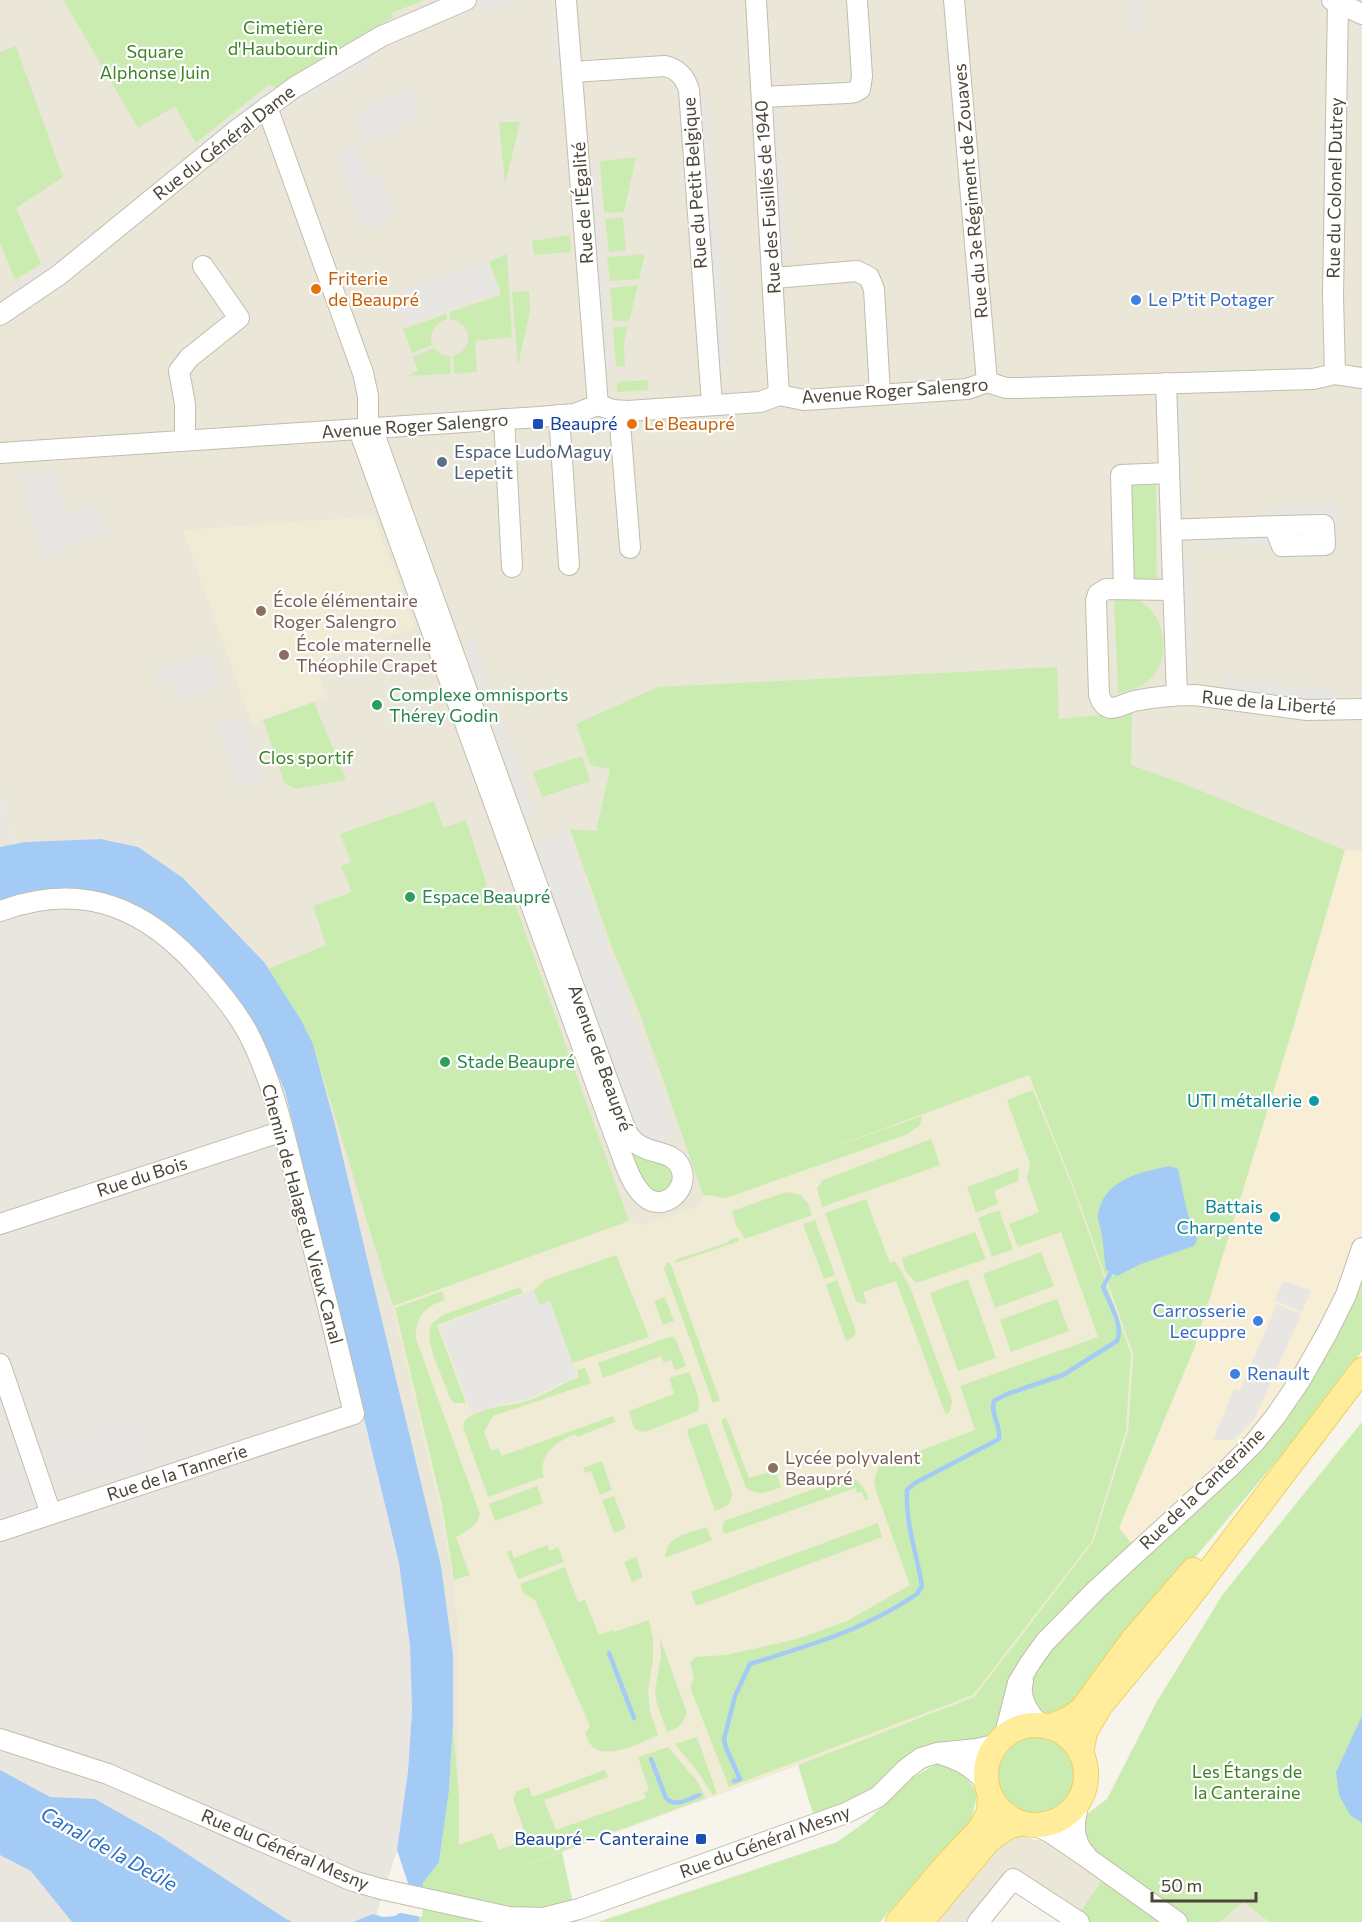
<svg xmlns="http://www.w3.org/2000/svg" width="1362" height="1922" font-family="Commissioner,sans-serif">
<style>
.residential{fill:#eae7d8}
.commercial{fill:#f8edd5}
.industrial{fill:#e9e5df}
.education{fill:#f0ebd4}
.green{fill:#cbecb1}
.parking{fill:#e8e6e2}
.water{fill:#a4cbf5}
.pier{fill:#f6f4eb}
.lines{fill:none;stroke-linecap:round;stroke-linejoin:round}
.stream{stroke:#a4cbf5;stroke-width:4.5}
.minor-casing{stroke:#c2bdac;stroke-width:22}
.major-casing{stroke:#ecd263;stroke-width:26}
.minor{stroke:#fff;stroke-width:20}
.major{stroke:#ffed9b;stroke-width:24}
.food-dot{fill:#e8710a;stroke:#fff;stroke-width:2}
.shop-dot{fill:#3f7fe0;stroke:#fff;stroke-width:2}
.transit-dot{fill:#1a4fb4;stroke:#fff;stroke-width:2}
.service-dot{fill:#5c6f8a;stroke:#fff;stroke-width:2}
.education-dot{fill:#8d6e63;stroke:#fff;stroke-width:2}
.leisure-dot{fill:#2e9e5b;stroke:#fff;stroke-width:2}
.culture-dot{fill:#0f9aa8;stroke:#fff;stroke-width:2}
.labels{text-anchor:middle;stroke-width:4.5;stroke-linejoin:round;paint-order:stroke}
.park-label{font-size:18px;fill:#3e8226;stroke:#fff}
.street-label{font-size:18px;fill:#4b4638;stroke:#fff}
.food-label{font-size:18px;fill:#c56008;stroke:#fff;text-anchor:start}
.shop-label{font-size:18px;fill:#366cbe;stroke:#fff;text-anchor:start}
.transit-label{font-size:18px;fill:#164399;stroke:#fff;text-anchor:start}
.service-label{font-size:18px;fill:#4e5e75;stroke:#fff;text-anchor:start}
.education-label{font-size:18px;fill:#785e54;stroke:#fff;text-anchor:start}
.leisure-label{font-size:18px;fill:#27864d;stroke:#fff;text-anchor:start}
.culture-label{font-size:18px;fill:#0d838f;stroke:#fff;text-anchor:end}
.water-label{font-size:20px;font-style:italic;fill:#286fbf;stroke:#fff}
</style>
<rect width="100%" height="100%" fill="#f6f4eb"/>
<g class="residential">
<path d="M0,0H63L138,128L175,107L196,143L270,84L274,88L392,17V13L425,0H1362V851L1345,850L1182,784L974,1697L798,1765L489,1879L458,1849L459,1795L453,1724V1654L441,1566L138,847L101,839L25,842L15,844L0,795Z"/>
<path d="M1079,1820L1082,1842L1113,1864L1073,1922L1014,1889L986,1922H929L999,1840L1018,1833L1034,1840L1044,1839Z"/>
<path d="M1243,1902L1269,1922H1220Z"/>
</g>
<path class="commercial" d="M1345,850L1362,851V1280L1353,1303L1324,1356L1142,1557L1119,1528L1194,1349L1293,1028Z"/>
<g class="industrial">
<path d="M0,795L15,844L0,847Z"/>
<path d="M62,888L85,891L109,896L243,1010L270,1057L285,1091L399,1563L410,1646L412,1711L408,1771L397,1850L374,1922H0V900L24,891Z"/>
</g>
<g class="education">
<path d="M374,516L415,628L315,664L327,697L252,724L183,530Z"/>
<path d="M1029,1075L1075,1190L1133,1354L1128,1431L1093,1542L974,1697L798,1765L489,1879L458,1849V1627L450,1564L439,1505L393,1306L629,1221L641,1225L698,1206L703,1195Z"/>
</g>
<g class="green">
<path d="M63,0H425L392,13L393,17L274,88L270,84L196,143L175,107L138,128Z"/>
<path d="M16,46L63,177L16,208L41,264L15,280L0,243V52Z"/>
<path d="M499,122H520L505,185Z"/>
<path d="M636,157L624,212L604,213L600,161Z"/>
<path d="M623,217L626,250L609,252L605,219Z"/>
<path d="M570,235L571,252L534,255L532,241Z"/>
<path d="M507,254L512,337L475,341L477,372L454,374L453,356C475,350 472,322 450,319V312L501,295L489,262Z"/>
<path d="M645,254L639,279L610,281L607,257Z"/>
<path d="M638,285L629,321H613L610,288Z"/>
<path d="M529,291L530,311L518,366L512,292Z"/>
<path d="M446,314L447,319C434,323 429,333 432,345L412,353L403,329Z"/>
<path d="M628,326L624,343L625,366L616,367L613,328Z"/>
<path d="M434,348L442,355L450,356L451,374L407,376L418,370L413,357Z"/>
<path d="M648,380V390L617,392V382Z"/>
<path d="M1156,484L1157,580H1128V485Z"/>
<path d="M1114,597C1120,597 1127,596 1133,597C1140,599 1147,606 1152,611C1168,632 1169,667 1145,683C1137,689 1127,691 1118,693Z"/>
<path d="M1057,667L1059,719L1132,712L1131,765L1182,783L1345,850L1293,1028L1194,1349L1119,1528L1142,1556L1324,1356L1353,1303L1362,1280V1351L1306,1426L1171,1586L1074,1708C1054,1717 1045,1720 1030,1702L1001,1725L988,1737L973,1743L940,1742L912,1751L861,1798L814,1817L798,1765L974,1697L1093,1542L1128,1431L1133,1354L1075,1190L1029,1075L817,1153L922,1116L920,1125L908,1134L726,1198C718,1199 710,1194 703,1195L641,1017L613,950L570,829L596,831L610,769L590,765L576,724L658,687Z"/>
<path d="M314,702L346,780L296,789L284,783L263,720Z"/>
<path d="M582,756L590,781L542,797L533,772Z"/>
<path d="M434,801L444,828L466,820L492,901L511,893L629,1221L393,1306L313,1044L268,969L326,945L313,906L352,892L341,866L351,862L340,834Z"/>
<path d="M1033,1090L1074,1191L1131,1354L1126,1431L1092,1541L973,1695L729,1787L690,1687L694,1678L690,1663L695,1657L726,1655L797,1639L847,1621L910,1585L877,1494L874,1481L879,1466L975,1430L960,1386L1098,1337L1061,1232L1018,1247L1009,1224L1039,1212L1027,1179L1030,1164L1007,1100Z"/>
<path d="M931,1139L940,1165L822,1207L817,1188L823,1180Z"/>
<path d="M629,1150C640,1152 673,1161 674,1175C674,1180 671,1184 669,1189L657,1193L646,1187Z"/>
<path d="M1019,1168L1018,1181L994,1191L998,1204L976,1213L967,1187Z"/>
<path d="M786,1192L801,1195L808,1204L812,1215L745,1239L736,1225L732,1211Z"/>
<path d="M866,1199L890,1263L895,1261L910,1287L952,1401L950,1411L946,1415L896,1281L863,1292L867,1303L862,1304L856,1301L825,1213Z"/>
<path d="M999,1210L1013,1249L992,1257L978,1218Z"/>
<path d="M815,1220L835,1275L824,1279L803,1224Z"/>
<path d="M975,1232L986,1259L916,1283L905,1271L902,1258Z"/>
<path d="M738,1237L739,1241L676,1263L675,1260L729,1242V1240Z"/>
<path d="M1041,1252L1054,1286L995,1308L983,1274Z"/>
<path d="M616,1255L649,1337L572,1363L550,1301L539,1305L534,1290L545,1280Z"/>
<path d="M670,1262L720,1401L713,1403L664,1268L667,1263Z"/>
<path d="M968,1279L996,1358L958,1371L930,1293Z"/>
<path d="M837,1280L856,1331L854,1337L846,1341L826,1285Z"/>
<path d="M520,1287L523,1293L437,1325L466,1403H454L450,1398C445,1382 425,1343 430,1329C432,1322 437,1319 443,1315Z"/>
<path d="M442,1291L445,1300C424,1307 415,1317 416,1339L480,1514C477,1527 466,1531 456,1537L470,1575L454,1580L442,1505L395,1308Z"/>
<path d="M665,1297L674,1321L663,1325L654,1301Z"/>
<path d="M1057,1299L1069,1331L1011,1352L1000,1320Z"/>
<path d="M669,1337H673L676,1340L686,1366L675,1370L671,1360L664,1363L661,1356L603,1378L598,1363Z"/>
<path d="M585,1368L591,1383L493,1416L484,1432L491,1451L498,1448L502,1456L613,1416L615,1422L577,1437L576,1434C558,1440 537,1455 544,1477L488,1497L463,1427L465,1420C482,1406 507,1407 527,1401C546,1395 561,1384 579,1377L577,1370Z"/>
<path d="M689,1372C693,1383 702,1399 698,1411L645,1432L638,1431L634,1428L629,1411L674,1394L669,1378Z"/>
<path d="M726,1417L749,1478L775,1470L781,1487C766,1492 760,1497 746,1488L721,1421Z"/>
<path d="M1362,1422V1922H1269L1243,1902L1220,1922H1073L1113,1864L1082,1842L1079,1820L1107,1799L1156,1703L1223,1594Z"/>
<path d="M707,1423L732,1493C732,1505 725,1508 715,1511L687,1432L688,1429Z"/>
<path d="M602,1461L612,1490L600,1495L591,1471L585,1473L583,1468Z"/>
<path d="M848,1477C860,1480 864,1487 869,1499L865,1500L862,1492L857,1493L855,1488L725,1534L722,1528L724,1521Z"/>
<path d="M537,1486L543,1503L495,1521L489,1504Z"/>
<path d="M614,1496L626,1528L614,1533L602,1500Z"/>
<path d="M878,1523L882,1537L696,1606L691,1592Z"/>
<path d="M706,1527L712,1540L665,1558C666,1535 688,1534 706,1527Z"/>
<path d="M547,1545L550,1551L558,1547L564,1562L518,1579L507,1552L511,1550L514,1558Z"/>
<path d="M636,1557L643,1577L632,1582L624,1562Z"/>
<path d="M565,1567L578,1602L585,1600L599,1635L612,1630L614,1632L649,1620L653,1639V1660L648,1690L650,1712L658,1735C642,1742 607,1761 592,1746C589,1743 587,1737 585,1733L590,1726L535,1600L524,1594L520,1584Z"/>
<path d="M660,1638L687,1713C683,1723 678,1729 667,1732L657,1704L655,1691L661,1656Z"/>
<path d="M453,1724L459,1795V1845L492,1833L499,1850L527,1839L513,1798L517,1791L529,1787L532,1797L605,1770L608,1777L544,1800L556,1830L646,1798L644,1793L649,1790L638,1757L668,1747L697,1781L706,1798L497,1875L562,1852L577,1922H419L423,1883L439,1862L449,1791Z"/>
<circle cx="1037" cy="1776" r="41"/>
<path d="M697,1737L717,1794L713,1795L698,1772L675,1744Z"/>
<path d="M938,1763L955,1767L972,1785L977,1795L971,1821L880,1922H598L837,1842L868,1820L912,1778Z"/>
</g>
<g class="parking">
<path d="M483,0H515L480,13L475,3Z"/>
<path d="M1129,0H1139L1141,28L1132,29Z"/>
<path d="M562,16L566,63L556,64L551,17Z"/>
<path d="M374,46L380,55L296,107L290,98Z"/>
<path d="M411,87L420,106L414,109L418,119L367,143L358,123L360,121L356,112Z"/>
<path d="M267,89L264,103L207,149L201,142Z"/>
<path d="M707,100L729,366L717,367L695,101Z"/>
<path d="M779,116L788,258H778L769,117Z"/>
<path d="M357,144L368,174L378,172L392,214L383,217L385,223L364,231L337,150Z"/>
<path d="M596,167L612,368L601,369L585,168Z"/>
<path d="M60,254H65L64,265L0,309V297Z"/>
<path d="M489,262L500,291L402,325L396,309L402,303L399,293Z"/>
<path d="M1173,407H1185L1187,507L1176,508Z"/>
<path d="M56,473L58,494L67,515L94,504L107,531L46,557L26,510L23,475Z"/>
<path d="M1336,505L1337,554L1286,555L1270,530V508Z"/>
<path d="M1266,534L1274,545L1205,547L1197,537Z"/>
<path d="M1188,557L1192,671H1181L1178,558Z"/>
<path d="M473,638L537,819L526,822L463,641Z"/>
<path d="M212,653L223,685L179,700L172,680L159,684L155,672Z"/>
<path d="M1227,678L1286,687L1339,689V704L1224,694Z"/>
<path d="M244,718L265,778L237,787L217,727Z"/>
<path d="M566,831L677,1135L655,1143L637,1137L528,847Z"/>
<path d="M1283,1281L1311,1290L1302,1312L1274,1300Z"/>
<path d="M534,1290L539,1305L550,1301L577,1376L525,1400L500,1404L472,1413L439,1326Z"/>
<path d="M1277,1304L1301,1314L1254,1420L1234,1440H1213L1234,1389L1240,1390Z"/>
<path d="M137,1419L151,1462L98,1481L92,1463L52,1476L43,1450Z"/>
<path d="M19,1461L30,1499L28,1504L0,1514V1469Z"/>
</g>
<g class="water">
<path d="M101,839L138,847L183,878L264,962L301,1020L313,1044L336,1129L441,1566L453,1654V1724L449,1791L439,1862L423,1883L419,1922H353L373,1914L383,1917L395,1916L403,1911L409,1886L397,1850L408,1771L412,1711L410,1646L399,1563L285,1091L270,1057L243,1010L211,970L85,891C53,888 30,889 0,900V847L25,842Z"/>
<path d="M1170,1166L1178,1169L1187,1211L1197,1240L1194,1246L1141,1264L1117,1276L1106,1270C1104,1259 1104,1248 1102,1237C1102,1230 1097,1221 1098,1214C1104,1179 1141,1172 1170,1166Z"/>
<path d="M1362,1716V1823L1350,1815L1339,1795L1336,1772Z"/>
<path d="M0,1770L50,1797L95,1799L157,1834L286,1919L293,1922H72L31,1871L0,1855Z"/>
</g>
<path class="pier" d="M405,1884L426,1888L422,1917L396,1912L400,1909L406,1898Z"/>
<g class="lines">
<g class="stream">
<path d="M609,1653L634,1718"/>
<path d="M651,1759L666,1798C675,1808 689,1799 699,1795"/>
<path d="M734,1781L740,1779L726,1748L724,1739L735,1696L750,1664C813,1644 862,1631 917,1594L922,1586C917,1555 905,1522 907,1490L915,1483L999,1439C1001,1426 990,1413 994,1401L1007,1394L1063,1375L1117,1341C1124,1326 1109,1302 1103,1287L1111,1272"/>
</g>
<g class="minor-casing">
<g id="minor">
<path d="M566,0L598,405"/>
<path d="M756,0L779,395"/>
<path d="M954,0L987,382"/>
<path d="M1332,0L1362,14"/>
<path d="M573,72L665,66C678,69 685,77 689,90L712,405"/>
<path d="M762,97L847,93L855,92L860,89L862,76L857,0"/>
<path d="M267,107L363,373L368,396V429"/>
<path d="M774,278L857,271L869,277L874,289L880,394"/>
<path d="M0,315L59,275L238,129L295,87L382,36L466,0"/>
<path d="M1335,374L1333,296L1338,3"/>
<path d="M1166,383L1177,695"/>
<path d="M619,411L630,548"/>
<path d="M559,415L569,565"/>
<path d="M504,419L512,567"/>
<path d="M359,430L614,1134C622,1153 628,1181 644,1196C662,1213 690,1191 681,1168C672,1146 641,1159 626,1131L372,428"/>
<path d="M185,440V404L179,371L189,358L239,318L203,266"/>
<path d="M0,453L539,417L574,414L598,405L613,410L628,411L760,402L779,395L804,400L967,389L987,382L1006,388H1020L1313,379L1335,374L1362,378"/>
<path d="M1171,530C1222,528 1273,526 1324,525L1325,545L1282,546L1274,526"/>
<path d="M1124,589L1121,475L1169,473"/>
<path d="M1173,590L1106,589L1098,594L1096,601L1099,694C1100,700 1104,707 1111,708C1118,708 1127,703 1134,701C1154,697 1174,695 1195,695L1307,710L1362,709"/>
<path d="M0,911C85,880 149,909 205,975C221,993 236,1011 248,1033C273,1081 285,1137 298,1189C318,1264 336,1339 354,1414L0,1531"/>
<path d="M0,1224L283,1131"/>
<path d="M0,1364L51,1514"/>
<path d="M1023,1681C1018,1699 1029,1713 1040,1726"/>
<path d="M1004,1738L1018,1683L1030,1663L1045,1642L1096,1590L1230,1467L1254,1443L1275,1417L1301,1379L1327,1333L1346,1295L1362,1248"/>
<path d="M0,1739L108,1774L353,1881L381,1889L509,1917L543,1918L579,1909L846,1813L878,1797L906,1769L921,1758L937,1753L977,1749L998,1744"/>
<path d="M943,1755C960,1760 976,1769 987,1784"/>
<path d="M1079,1801C1074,1821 1071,1839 1086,1855"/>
<path d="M1035,1825L1051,1833L1089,1859L1177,1922"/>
<path d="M978,1922L1013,1879L1079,1922"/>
</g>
</g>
<g class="major-casing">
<g id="major">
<circle cx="1036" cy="1775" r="50"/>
<path d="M1049,1727L1070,1718L1082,1709L1134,1638L1193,1570"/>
<path d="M1081,1754L1085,1732L1100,1706L1181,1608L1362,1370"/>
<path d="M898,1922L946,1865L980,1829L989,1812L990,1795"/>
<path d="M921,1922L989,1840L1008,1827L1021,1823"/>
</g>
</g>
<use href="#minor" class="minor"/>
<use href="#major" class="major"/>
</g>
<g class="food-dot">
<circle cx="316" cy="289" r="6"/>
<circle cx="632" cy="424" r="6"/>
</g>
<g class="shop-dot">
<circle cx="1136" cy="300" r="6"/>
<circle cx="1258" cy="1321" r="6"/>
<circle cx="1235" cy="1374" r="6"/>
</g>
<g class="transit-dot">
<rect x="532" y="418" width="12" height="12" rx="3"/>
<rect x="695" y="1833" width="12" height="12" rx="3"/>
</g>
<circle class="service-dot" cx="442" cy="462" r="6"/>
<g class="education-dot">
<circle cx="261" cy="611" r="6"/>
<circle cx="284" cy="655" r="6"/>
<circle cx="773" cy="1468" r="6"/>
</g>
<g class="leisure-dot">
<circle cx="377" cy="705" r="6"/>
<circle cx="410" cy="897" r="6"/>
<circle cx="445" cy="1062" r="6"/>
</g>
<g class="culture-dot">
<circle cx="1314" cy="1101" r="6"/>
<circle cx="1275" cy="1217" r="6"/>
</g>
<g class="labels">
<g class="park-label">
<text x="283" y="34">Cimetière<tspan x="283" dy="21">d'Haubourdin</tspan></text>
<text x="155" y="58">Square<tspan x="155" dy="21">Alphonse Juin</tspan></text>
<text x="306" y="764">Clos sportif</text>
<text x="1247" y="1778">Les Étangs de<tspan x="1247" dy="21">la Canteraine</tspan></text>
</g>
<g class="street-label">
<text transform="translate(224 143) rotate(-38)" y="6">Rue du Général Dame</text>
<text transform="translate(695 183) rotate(-94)" y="6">Rue du Petit Belgique</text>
<text transform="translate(1335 188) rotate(-89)" y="6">Rue du Colonel Dutrey</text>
<text transform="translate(971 191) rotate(-95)" y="6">Rue du 3e Régiment de Zouaves</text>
<text transform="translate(768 197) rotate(-94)" y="6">Rue des Fusillés de 1940</text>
<text transform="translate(583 203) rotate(-94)" y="6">Rue de l'Égalité</text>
<text transform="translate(895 391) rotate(-4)" y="6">Avenue Roger Salengro</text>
<text transform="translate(415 426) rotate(-4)" y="6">Avenue Roger Salengro</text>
<text transform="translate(1269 703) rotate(5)" y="6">Rue de la Liberté</text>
<text transform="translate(600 1058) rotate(70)" y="6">Avenue de Beaupré</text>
<text transform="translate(142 1177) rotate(-18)" y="6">Rue du Bois</text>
<text transform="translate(302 1214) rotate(75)" y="6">Chemin de Halage du Vieux Canal</text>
<text transform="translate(177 1473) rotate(-18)" y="6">Rue de la Tannerie</text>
<text transform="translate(1202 1489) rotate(-44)" y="6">Rue de la Canteraine</text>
<text transform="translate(765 1842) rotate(-20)" y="6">Rue du Général Mesny</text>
<text transform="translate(285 1850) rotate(23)" y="6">Rue du Général Mesny</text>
</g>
<g class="food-label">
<text x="328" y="285">Friterie<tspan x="328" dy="21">de Beaupré</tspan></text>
<text x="644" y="430">Le Beaupré</text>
</g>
<g class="shop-label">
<text x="1148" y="306">Le P’tit Potager</text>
<text x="1246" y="1317" text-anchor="end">Carrosserie<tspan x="1246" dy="21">Lecuppre</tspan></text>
<text x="1247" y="1380">Renault</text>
</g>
<g class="transit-label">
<text x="550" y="430">Beaupré</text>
<text x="689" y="1845" text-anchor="end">Beaupré – Canteraine</text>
</g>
<g class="service-label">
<text x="454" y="458">Espace LudoMaguy<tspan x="454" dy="21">Lepetit</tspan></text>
</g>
<g class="education-label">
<text x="273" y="607">École élémentaire<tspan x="273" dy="21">Roger Salengro</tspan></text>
<text x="296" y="651">École maternelle<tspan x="296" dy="21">Théophile Crapet</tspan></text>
<text x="785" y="1464">Lycée polyvalent<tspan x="785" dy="21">Beaupré</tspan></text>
</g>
<g class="leisure-label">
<text x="389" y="701">Complexe omnisports<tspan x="389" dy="21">Thérey Godin</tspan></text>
<text x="422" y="903">Espace Beaupré</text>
<text x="457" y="1068">Stade Beaupré</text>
</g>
<g class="culture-label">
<text x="1302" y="1107">UTI métallerie</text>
<text x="1263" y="1213">Battais<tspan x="1263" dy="21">Charpente</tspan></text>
</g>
<g class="water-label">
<text transform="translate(109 1849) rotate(29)" y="7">Canal de la Deûle</text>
</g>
</g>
<path d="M1152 1892v9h104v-9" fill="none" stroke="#4b4638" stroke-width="3"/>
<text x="1161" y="1892" font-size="18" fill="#4b4638" stroke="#ffffff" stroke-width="4.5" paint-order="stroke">50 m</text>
</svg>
